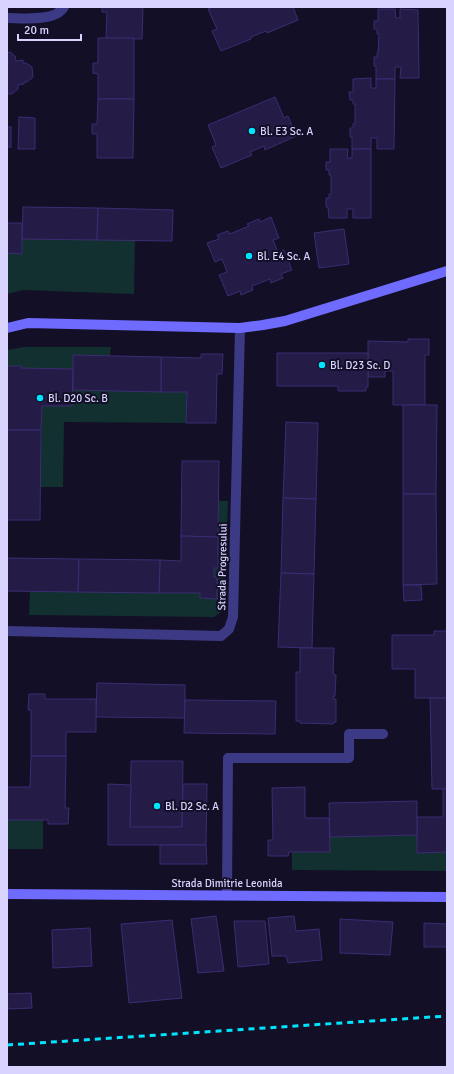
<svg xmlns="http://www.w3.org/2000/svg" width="454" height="1074" font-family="Signika,sans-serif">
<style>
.green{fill:#12302f}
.building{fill:#241b47;stroke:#3b2d73}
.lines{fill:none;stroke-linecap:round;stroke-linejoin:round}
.lane{stroke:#3d3a85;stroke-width:10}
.street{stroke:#3d3a85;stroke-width:10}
.secondary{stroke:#6f6bff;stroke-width:10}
.rail{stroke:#00e5ff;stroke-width:3;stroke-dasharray:6 5;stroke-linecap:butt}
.poi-dot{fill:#00e5ff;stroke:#130f26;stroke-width:1.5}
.labels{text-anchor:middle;stroke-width:4;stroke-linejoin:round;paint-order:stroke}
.poi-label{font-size:11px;fill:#d9d4ff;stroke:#130f26;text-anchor:start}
.street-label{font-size:11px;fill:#d9d4ff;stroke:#130f26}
</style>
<rect width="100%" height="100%" fill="#130f26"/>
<g class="green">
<path d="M22,239L135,240L134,294L23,290L7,294V253H22Z"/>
<path d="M24,347H111L110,356L73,355V369L21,368V366H7V350Z"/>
<path d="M73,390L187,392L186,423L64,422L63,487H40L42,406H72Z"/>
<path d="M219,501H228L225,605L221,612L214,617L29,615L30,591L200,593V598L217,599V577H214V568H218Z"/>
<rect x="7" y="820" width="36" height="29"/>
<path d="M417,835L418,853L447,852V871L292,870V852H330V837Z"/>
</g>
<g class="building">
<path d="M102,7H143L142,39L106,38L107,12H102Z"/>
<path d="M213,7H293L298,20L267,33L266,31L251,37V39L221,51L212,31L217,29L208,9Z"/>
<path d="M378,9H395L396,18H400V9L418,10L419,78H400L401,67H395V79H376V66H374V57H377V53H378L379,34H377V29H374V21H378Z"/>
<path d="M98,38H134V99H98V74L93,73V63H98Z"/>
<path d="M10,52L15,56L16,61L23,60V63H26L32,67L33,77L27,82H24V84L18,85V89L12,94H7V53Z"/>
<path d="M371,78V88H376V79H395L394,149H377V138H371V149H352V137H350V128H353V124L355,123V104H353V100H350L349,92H353V79Z"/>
<path d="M275,97L284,118L288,116L296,136L265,150L264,146L250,152L252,155L221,168L212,147L216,145L208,125Z"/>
<path d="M98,99H134L133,158H97V134H92V124H97Z"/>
<path d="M19,117L35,118V149H18Z"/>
<rect x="7" y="127" width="4" height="20"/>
<path d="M330,149H348L347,158H352V149H371V218H353V209H347V218H329L328,207H326V198H329V194H331V175H329V170H326V162H330Z"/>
<path d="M23,207L98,208L97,240L22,239Z"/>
<path d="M98,208L173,210L172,241L97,240Z"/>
<path d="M271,217L279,238L273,240L278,252L284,250L292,270L281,274L283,278L271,283L270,279L252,286L253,290L241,295L240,291L228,296L219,275L227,272L222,259L215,262L207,243L219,239L217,235L228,231L230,234L249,226L247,224L259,219L260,222Z"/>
<path d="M7,223H22V254L7,253Z"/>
<path d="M344,229L349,264L319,268L314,233Z"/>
<path d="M408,339H429V355H425V405H393V371H385V377H368V341L408,342Z"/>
<path d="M277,353H368V387H366V391H338V386H277Z"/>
<path d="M201,354H223L222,374H217L216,423H186L187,392H161V357L201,358Z"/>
<path d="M73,355L161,357V392L73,390Z"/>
<path d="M7,366H21V368L73,369L72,406H42L41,430H7Z"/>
<path d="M403,405H437L436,494H403Z"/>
<path d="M286,422L318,423L316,499L283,498Z"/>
<path d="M7,430H41L40,520H7Z"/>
<path d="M182,461H219L218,537L181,536Z"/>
<path d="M403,494H436L437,584L403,585Z"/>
<path d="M283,498L316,499L314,574L281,573Z"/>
<path d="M181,536L218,537V568H214V577H217V599L200,598V593H159L160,560L181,561Z"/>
<path d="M7,558L79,559L78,592L7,591Z"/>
<path d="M79,559L160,560L159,593L78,592Z"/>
<path d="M281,573L314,574L312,648L278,647Z"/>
<path d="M403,585H421L422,600L404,601Z"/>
<path d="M434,631H447V698H415V669H392V635H434Z"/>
<path d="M300,648H334L333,674L336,675L335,696L333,697V699H336V722H334L333,724L300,723V721H296V672H300Z"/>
<path d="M97,683L185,685V718L96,717Z"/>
<path d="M29,694H45V699H96V732H66V756H31V710H28Z"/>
<path d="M430,698H447V789H432Z"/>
<path d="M185,700L276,701L275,734L184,733Z"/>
<path d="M31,756H66L65,808H69L68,824H48V820H7V787H30Z"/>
<path d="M131,761H183L182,827L130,828Z"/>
<path d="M108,784L131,785L130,827H182L183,784H207L206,845H108Z"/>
<path d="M305,787V818H329L330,852H289L288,856H268V840H273L272,788Z"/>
<path d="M443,789H447V852L417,853V817H443Z"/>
<path d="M417,801V835L330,837L329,803Z"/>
<path d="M160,845H206L207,864H160Z"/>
<path d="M216,916L224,971L198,973L191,919Z"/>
<path d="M294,916L296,931L319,929L322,960L288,963L286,956H272L268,918Z"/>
<path d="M340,919L393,922L390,955L340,953Z"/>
<path d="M172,920L182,998L129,1003L121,924Z"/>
<path d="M234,921H265L269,964L238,967Z"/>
<path d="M424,923L447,924V947H424Z"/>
<path d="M90,928L92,966L53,968L52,930Z"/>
<path d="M31,993L32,1008L8,1009L7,994Z"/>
</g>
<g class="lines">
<path class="lane" d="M227,895L228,758H349V734H383"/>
<g class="street">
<path d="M7,18C22,18 55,22 64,7"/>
<path d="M7,631L221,636L229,629L233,617L240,328"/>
</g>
<g class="secondary">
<path d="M7,328L28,323L240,328L263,325L285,321L447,271"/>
<path d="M7,894L447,897"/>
</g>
<path class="rail" d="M7,1045L447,1016"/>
</g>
<g class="poi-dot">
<circle cx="252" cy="131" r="4"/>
<circle cx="249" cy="256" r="4"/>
<circle cx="322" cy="365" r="4"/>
<circle cx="40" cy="398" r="4"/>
<circle cx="157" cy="806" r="4"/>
</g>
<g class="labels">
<g class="poi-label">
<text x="260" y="135">Bl. E3 Sc. A</text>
<text x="257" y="260">Bl. E4 Sc. A</text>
<text x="330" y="369">Bl. D23 Sc. D</text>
<text x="48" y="402">Bl. D20 Sc. B</text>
<text x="165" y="810">Bl. D2 Sc. A</text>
</g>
<g class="street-label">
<text transform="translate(222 567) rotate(-89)" y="4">Strada Progresului</text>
<text x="227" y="887">Strada Dimitrie Leonida</text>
</g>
</g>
<rect width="454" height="1074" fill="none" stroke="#d9d4ff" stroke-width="16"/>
<path d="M18 34v6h63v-6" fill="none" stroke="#d9d4ff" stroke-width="2"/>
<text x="24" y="34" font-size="12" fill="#d9d4ff" stroke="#130f26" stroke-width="3" paint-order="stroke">20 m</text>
</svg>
